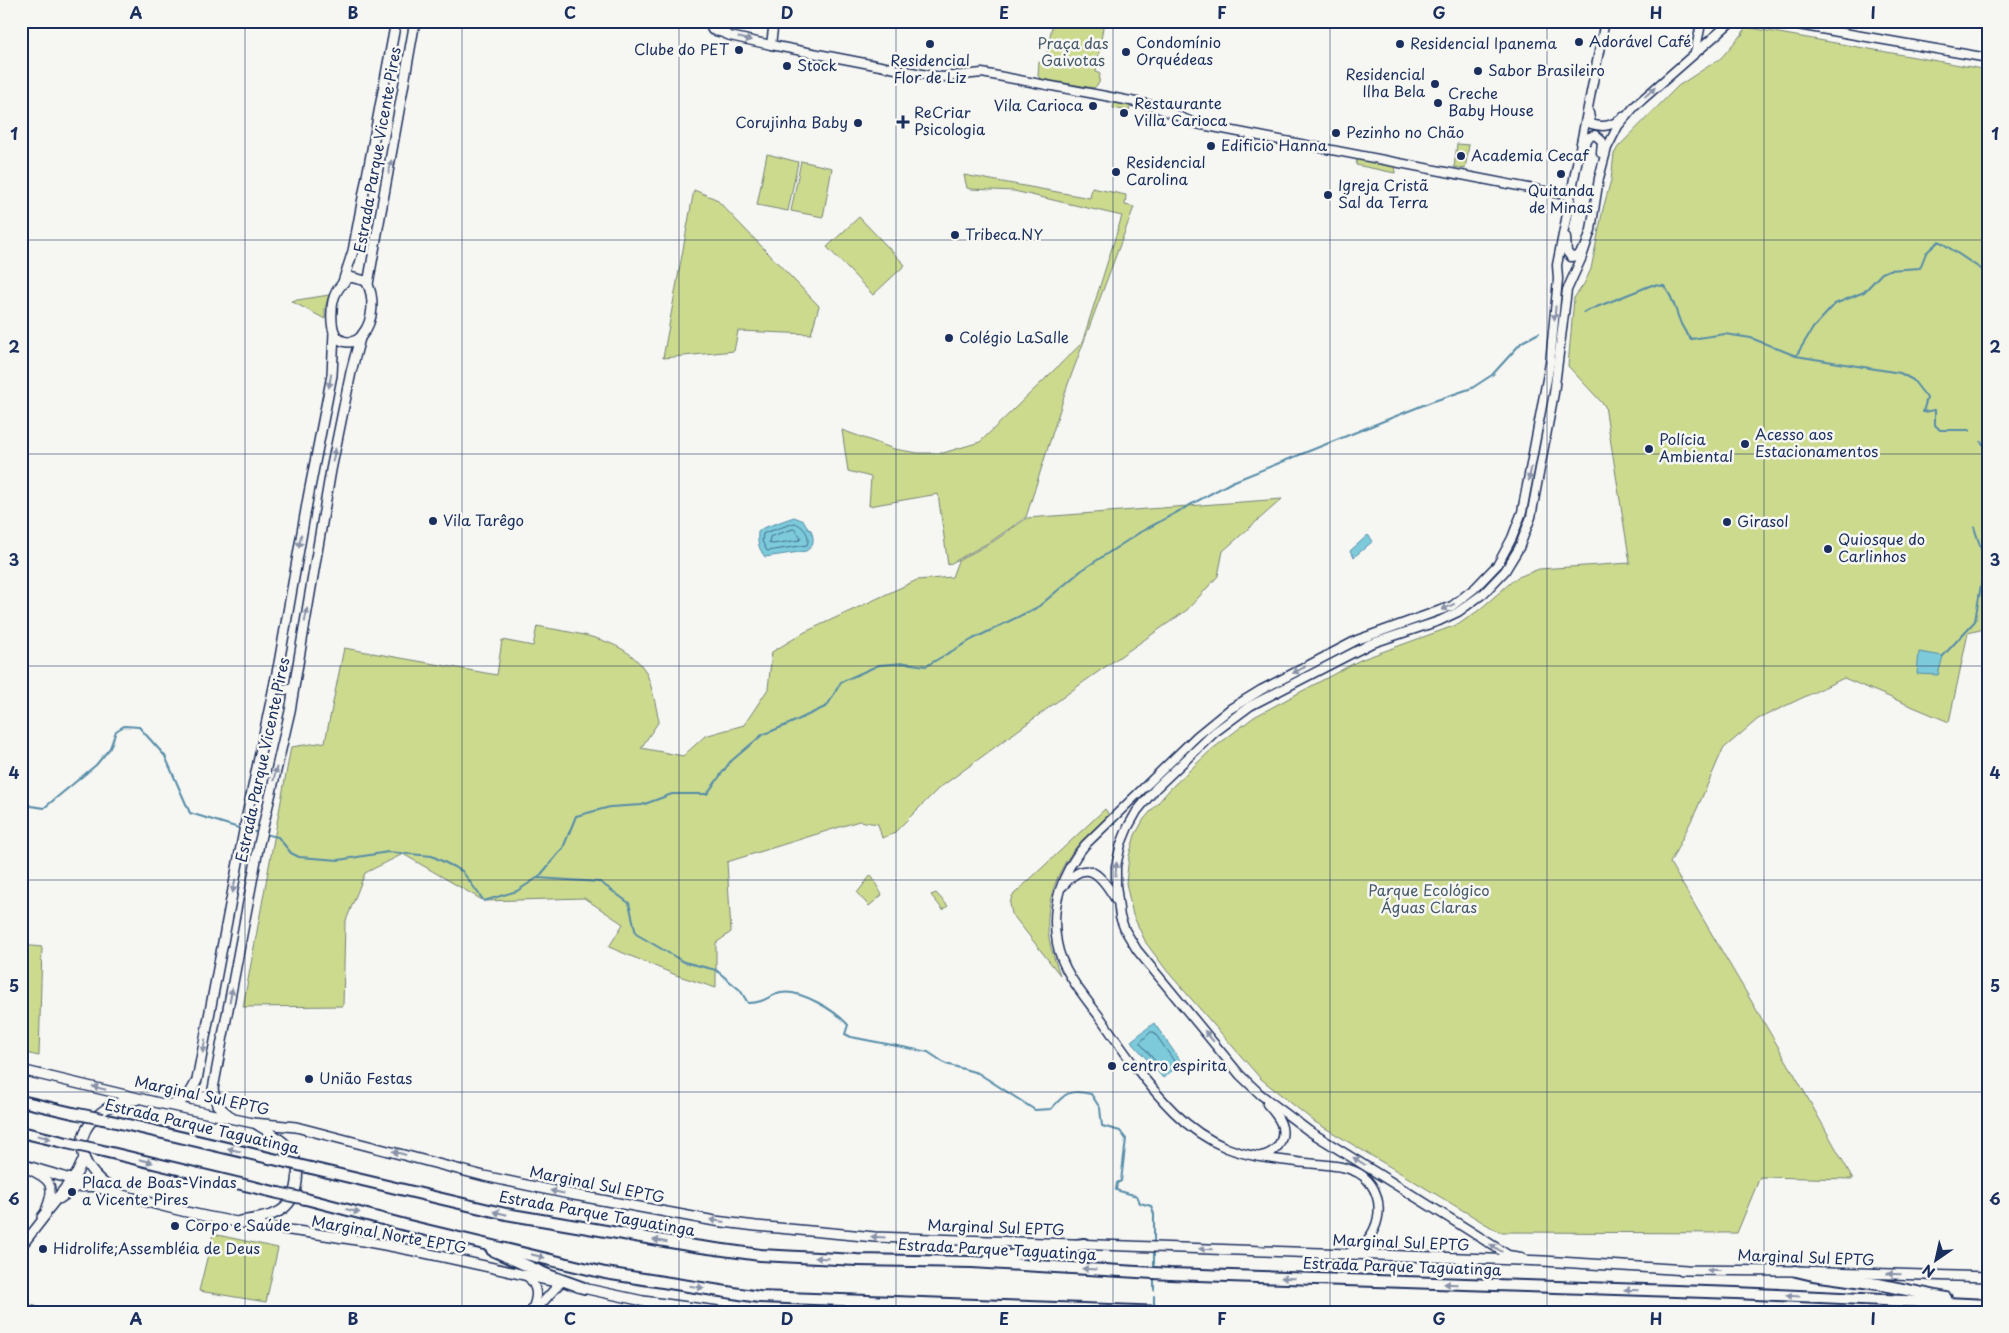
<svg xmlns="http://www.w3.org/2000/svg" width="2009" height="1333" font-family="'Playpen Sans',sans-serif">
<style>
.green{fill:#ccda8e;stroke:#748476}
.water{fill:#7ccada;stroke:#558ca8}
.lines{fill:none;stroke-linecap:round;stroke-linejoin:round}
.shore{stroke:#426d90;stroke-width:1}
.stream{stroke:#558ca8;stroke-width:2}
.secondary-casing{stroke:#1b2f5e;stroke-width:11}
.primary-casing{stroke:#1b2f5e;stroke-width:12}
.highway-casing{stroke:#1b2f5e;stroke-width:14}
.secondary{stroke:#f6f6f2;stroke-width:8}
.primary{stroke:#f6f6f2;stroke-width:9}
.highway{stroke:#f6f6f2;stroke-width:10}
.highway-bridge-casing{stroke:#1b2f5e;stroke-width:14;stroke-linecap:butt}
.highway-bridge{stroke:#f6f6f2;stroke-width:10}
.oneway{fill:#8892a8}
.grid{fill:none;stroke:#1b2f5e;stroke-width:1;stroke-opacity:0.55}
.poi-dot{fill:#1b2f5e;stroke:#f6f6f2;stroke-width:2}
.labels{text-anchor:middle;stroke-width:5;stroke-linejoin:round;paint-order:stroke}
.poi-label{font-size:15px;fill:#1b2f5e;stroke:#f6f6f2;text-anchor:start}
.park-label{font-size:15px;fill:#475a6a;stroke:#f6f6f2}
.street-label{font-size:15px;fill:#1b2f5e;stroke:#f6f6f2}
.neatline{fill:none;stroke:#1b2f5e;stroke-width:2}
.grid-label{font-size:16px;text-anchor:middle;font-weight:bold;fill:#1b2f5e}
</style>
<rect width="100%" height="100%" fill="#f6f6f2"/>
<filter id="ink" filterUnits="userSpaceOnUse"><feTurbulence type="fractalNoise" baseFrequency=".02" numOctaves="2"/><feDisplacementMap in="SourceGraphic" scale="10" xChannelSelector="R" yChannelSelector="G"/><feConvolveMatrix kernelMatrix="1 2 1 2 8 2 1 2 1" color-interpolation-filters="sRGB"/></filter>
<g filter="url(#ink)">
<g class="green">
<path d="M1053,21H1104L1096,72L1100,74L1099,83L1094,88L1041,79L1038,76L1039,62H1045Z"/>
<path d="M1745,27L1988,70V628L1968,633L1949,722L1844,678L1758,719L1723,749L1696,811L1670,863L1796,1077L1853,1179L1760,1177L1737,1233L1499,1232L1315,1122L1261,1079L1167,971L1146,943L1133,915L1126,883L1129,856L1135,835L1144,819L1171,788L1211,750L1254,717L1360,660L1459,624L1479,610L1516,578L1539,569L1630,563L1605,406L1568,366L1574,298L1584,284L1591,269L1603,209L1611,180L1614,154L1618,147L1678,86L1721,58L1739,37L1742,35Z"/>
<path d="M1115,100L1131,103L1129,111L1113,108Z"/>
<path d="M1457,144L1469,145L1465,169L1454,167Z"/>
<path d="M767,154L798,162L788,211L757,205Z"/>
<path d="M1357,159L1396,166L1395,173L1356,165Z"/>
<path d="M801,161L832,168L823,217L791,211Z"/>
<path d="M964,175L1090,198L1092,188L1126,195L1125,205L1134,207L1068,384L1026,517L993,540L948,565L938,494L869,506L871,477L848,471L842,430L894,449L918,453H943L980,442L1082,343L1122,216L1014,191L971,189L967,188Z"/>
<path d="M694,190L716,199L819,306L811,334L738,331L734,351L663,358Z"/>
<path d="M859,217L905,265L873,295L827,247Z"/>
<path d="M329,295L325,308V319L291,301Z"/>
<path d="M1282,499L1223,551L1218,576L1187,610L1085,681L938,789L893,834L882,838L878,824L859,821L727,862L731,932L716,943V988L676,975L609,947L623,924L584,898L484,901L403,854L365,873L345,923L343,1006L243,1007L291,747L325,742L344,648L497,675L502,640L533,646L537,626C571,633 623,637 644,669C651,679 656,708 659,721L641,748L683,756L705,736L744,725L768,689L772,652L805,632L917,580L952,577L958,561L994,541L1027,518Z"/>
<path d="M1105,809L1109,815C1097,827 1083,838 1073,851C1055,875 1044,908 1049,938C1051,951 1056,963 1060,975L1012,914L1010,904L1012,896Z"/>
<path d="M871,875L882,895L869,906L857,893Z"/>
<path d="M936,893L948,906L943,910L931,895Z"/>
<path d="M21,945L42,947L39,1056L21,1052Z"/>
<path d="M213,1234L278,1248L266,1302L199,1291Z"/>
</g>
<g class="water">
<path d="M794,517L804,521L808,529L811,530C814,539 815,545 806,551L765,557C759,549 757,543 758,532L763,528Z"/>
<path d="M1368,535L1373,541L1354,557L1350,551Z"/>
<path d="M1919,652L1943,656L1938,675L1917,674Z"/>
<path d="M1154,1023L1182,1063L1163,1078L1131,1041Z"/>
</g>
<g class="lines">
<g class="shore">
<path d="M795,523C803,526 811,535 807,545L767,551L762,541L763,534Z"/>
<path d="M794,529L801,537L800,540L772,544L769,543L770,537Z"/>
<path d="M1151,1032H1154L1174,1061L1173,1064L1165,1070L1162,1069L1140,1043Z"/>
</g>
<g class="stream">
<path d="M1584,312L1652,285L1664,286C1678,303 1675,322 1691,339L1725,334L1751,338L1796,356L1813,328L1835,304L1864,292L1882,273L1889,270L1920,268L1926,253L1939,241L1984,271L1988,270"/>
<path d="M1796,356L1900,373L1913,380L1927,398L1923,412L1935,410V425L1940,430H1969L1970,431"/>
<path d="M1981,442L1988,449"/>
<path d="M1943,656L1975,621L1985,561L1974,527"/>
<path d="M21,801L31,806L44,808L96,765L110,748L116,731L124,726L139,727L165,756L190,813L242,829"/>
<path d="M247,830L259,833"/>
<path d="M264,834L278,837L291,853L299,857L339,860L388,852L432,856L462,871L484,901L517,891L537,878L600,882L629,903L636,934L684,962L716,970L740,990L748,1003C766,1003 768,995 781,993C800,989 836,1011 848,1025L845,1034L851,1037L928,1052L946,1064L978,1073L1035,1110L1051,1109C1065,1093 1069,1089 1091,1094L1100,1108L1102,1126L1120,1131L1126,1139L1121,1181L1117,1183L1116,1190L1137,1196L1140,1203L1151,1206L1154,1214V1243"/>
<path d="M538,878L563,848L576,816L610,807L642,805L672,794H707L730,762L762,735L789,724L827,706L841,682L879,665L905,663L926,666L973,639L1038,607L1082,570L1139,533L1232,482L1431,402L1472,388L1492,375L1522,342L1539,333"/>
<path d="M1154,1270V1250"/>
<path d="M1154,1290V1278"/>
<path d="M1154,1296V1307"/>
</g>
<g class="secondary-casing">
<g id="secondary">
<path d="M708,21L712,30L719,32L725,29L728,21"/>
<path d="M1775,21L1988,58"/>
<path d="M720,32L730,36L771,45L927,75L943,77L982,73L1100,95L1151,105L1197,124L1570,196"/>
<path d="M771,45L774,21"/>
<path d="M1695,53L1700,29L1696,21"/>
<path d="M1589,113L1591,124C1604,128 1612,126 1623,117"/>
<path d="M1581,149L1589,137L1595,135L1602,141L1601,153"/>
<path d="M1566,237L1567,252L1571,257L1578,256L1582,250"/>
<path d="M1063,886C1087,856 1101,875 1116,900"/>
<path d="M1261,1156C1268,1155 1274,1151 1278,1146C1289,1129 1278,1116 1267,1104"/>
<path d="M28,1169C50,1179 56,1185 46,1209"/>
<path d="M60,1199L77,1187H90"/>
<path d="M21,1247L46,1215"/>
<path d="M1349,1253C1380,1241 1390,1198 1363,1176C1345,1163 1318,1165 1297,1162C1273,1159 1250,1157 1227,1148C1208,1140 1189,1127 1174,1112C1147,1085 1124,1052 1102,1020C1085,997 1062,972 1057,943C1050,906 1062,872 1085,845L1197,736L1230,709L1261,690L1357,640L1452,606L1475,588L1498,564L1512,538L1522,512L1550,363L1558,279L1557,265L1605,21"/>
<path d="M1521,1257L1508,1255L1459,1224L1309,1131L1260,1094L1240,1075L1137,950L1125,930L1120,917L1116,885V866L1121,844L1128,827L1137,811L1156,788L1215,732L1250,706L1370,644L1439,621L1458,612L1484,593L1505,571L1519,548L1531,517L1554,393L1567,290L1582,257L1591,230L1599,178L1607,148L1618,126L1635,106L1732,21"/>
<path d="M526,1275C539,1287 538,1297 531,1312"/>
<path d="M21,1307L36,1312"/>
<path d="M534,1312L560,1283"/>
</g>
</g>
<g class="primary-casing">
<g id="primary">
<path d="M350,277L366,281C375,296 374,321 362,335C360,339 354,342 349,342C332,342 331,323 332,310C332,296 339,285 350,277Z"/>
<path d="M343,282L353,251L396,21"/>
<path d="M368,284L415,21"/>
<path d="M275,682L278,689H293"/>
<path d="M21,1070L163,1104L253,1123L296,1127L484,1176L569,1194L715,1221L756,1226L875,1237L1543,1261L1687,1270L1796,1271L1988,1277"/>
<path d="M170,1104C185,1103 191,1093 197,1080L247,815L279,663L308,498L332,375L334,332"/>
<path d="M230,1116L217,1105L213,1089L259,844L290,711L331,470L351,372L360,338"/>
<path d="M21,1164C81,1182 139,1202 200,1215C255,1227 312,1232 368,1242C432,1253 496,1269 560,1283"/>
<path d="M112,1189C100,1181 89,1171 84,1157C73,1127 109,1099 136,1100"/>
<path d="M42,1217L77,1173L84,1158"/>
<path d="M240,1221C268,1217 293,1215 297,1182C301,1149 281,1139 256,1124"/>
<path d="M578,1287L643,1301L725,1312"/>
</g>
</g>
<g class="highway-casing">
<g id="highway">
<path d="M21,1101L73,1113"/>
<path d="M103,1119L282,1161"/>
<path d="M21,1132L67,1143"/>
<path d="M99,1150L278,1193"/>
<path d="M311,1168L506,1214L694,1246L760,1255L857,1260L972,1262L1170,1274L1736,1293L1988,1305"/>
<path d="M306,1199L409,1226L605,1273L759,1297L1163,1312"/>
<path d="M492,1250L548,1275L584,1288"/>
<path d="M989,1259L1084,1244"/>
<path d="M1796,1271L1813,1275L1878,1284L1946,1298"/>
</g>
</g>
<use href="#secondary" class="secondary"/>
<use href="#primary" class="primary"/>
<use href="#highway" class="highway"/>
<g class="highway-bridge-casing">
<g id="highway-bridge">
<path d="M73,1113L103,1119"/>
<path d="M67,1143L99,1150"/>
<path d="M282,1161L311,1168"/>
<path d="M278,1193L306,1199"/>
</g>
</g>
<use href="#highway-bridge" class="highway-bridge"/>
</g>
<defs><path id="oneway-solid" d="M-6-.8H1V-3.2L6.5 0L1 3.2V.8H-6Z" transform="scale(1.25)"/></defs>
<g class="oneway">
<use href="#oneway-solid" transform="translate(745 39) rotate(13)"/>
<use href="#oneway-solid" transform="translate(1650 92) rotate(-43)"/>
<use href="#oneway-solid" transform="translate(390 167) rotate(-79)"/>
<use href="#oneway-solid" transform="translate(1555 313) rotate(95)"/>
<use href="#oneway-solid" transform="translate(330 381) rotate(100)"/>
<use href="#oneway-solid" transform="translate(334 455) rotate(-78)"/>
<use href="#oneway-solid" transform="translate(1530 474) rotate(101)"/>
<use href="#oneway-solid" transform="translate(300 541) rotate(100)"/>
<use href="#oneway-solid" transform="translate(1448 607) rotate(154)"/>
<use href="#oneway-solid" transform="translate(306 615) rotate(-80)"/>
<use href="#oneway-solid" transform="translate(1299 670) rotate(153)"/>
<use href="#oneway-solid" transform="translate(275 774) rotate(-77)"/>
<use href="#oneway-solid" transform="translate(1116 869) rotate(-85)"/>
<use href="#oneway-solid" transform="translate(234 886) rotate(101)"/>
<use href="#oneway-solid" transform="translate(231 995) rotate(-79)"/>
<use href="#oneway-solid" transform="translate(1209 1036) rotate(-130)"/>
<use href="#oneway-solid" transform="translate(204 1046) rotate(101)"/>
<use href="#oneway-solid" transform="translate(99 1088) rotate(-166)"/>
<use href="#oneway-solid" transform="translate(44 1137) rotate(14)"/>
<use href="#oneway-solid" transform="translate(234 1150) rotate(-167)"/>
<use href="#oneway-solid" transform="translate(399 1153) rotate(-165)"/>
<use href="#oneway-solid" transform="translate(146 1161) rotate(14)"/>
<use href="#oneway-solid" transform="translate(1359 1161) rotate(-148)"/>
<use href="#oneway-solid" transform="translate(557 1192) rotate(-168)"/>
<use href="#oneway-solid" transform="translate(353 1211) rotate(15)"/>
<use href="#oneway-solid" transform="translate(500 1213) rotate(-167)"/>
<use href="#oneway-solid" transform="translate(717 1221) rotate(-172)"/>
<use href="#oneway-solid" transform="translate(878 1237) rotate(-177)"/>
<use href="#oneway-solid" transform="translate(660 1241) rotate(-171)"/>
<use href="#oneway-solid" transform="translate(1496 1248) rotate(-148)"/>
<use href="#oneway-solid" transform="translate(1206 1249) rotate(-178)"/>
<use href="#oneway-solid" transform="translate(538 1256) rotate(14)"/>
<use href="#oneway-solid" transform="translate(822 1258) rotate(-177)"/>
<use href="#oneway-solid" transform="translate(1089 1269) rotate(-177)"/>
<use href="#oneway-solid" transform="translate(1714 1270) rotate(180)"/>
<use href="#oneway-solid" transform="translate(1894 1274) rotate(-178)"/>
<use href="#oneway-solid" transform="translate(1288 1278) rotate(-178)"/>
<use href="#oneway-solid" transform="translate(1451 1284) rotate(-178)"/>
<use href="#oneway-solid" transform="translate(697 1287) rotate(9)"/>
<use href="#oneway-solid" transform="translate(1631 1290) rotate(-178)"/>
<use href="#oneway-solid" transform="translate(1793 1296) rotate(-177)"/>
</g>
</g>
<path class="grid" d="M245,21V1312M462,21V1312M679,21V1312M896,21V1312M1113,21V1312M1330,21V1312M1547,21V1312M1764,21V1312M21,240H1988M21,454H1988M21,666H1988M21,880H1988M21,1092H1988"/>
<g class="poi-dot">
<circle cx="1579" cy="42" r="5"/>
<circle cx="930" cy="44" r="5"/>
<circle cx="1400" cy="44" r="5"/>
<circle cx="739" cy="50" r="5"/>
<circle cx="1126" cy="52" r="5"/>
<circle cx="787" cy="66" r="5"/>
<circle cx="1478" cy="71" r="5"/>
<circle cx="1435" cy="84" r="5"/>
<circle cx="1438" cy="103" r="5"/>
<circle cx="1093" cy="106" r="5"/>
<circle cx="1124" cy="113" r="5"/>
<path d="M900.5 114.5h5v5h5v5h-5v5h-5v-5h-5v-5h5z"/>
<circle cx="858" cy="123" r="5"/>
<circle cx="1336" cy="133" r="5"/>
<circle cx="1211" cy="146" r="5"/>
<circle cx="1461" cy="156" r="5"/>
<circle cx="1116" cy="172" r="5"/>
<circle cx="1561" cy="174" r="5"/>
<circle cx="1328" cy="195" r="5"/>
<circle cx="955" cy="235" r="5"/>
<circle cx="949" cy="338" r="5"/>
<circle cx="1745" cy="444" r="5"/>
<circle cx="1649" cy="449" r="5"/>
<circle cx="433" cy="521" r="5"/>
<circle cx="1727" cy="522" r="5"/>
<circle cx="1828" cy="549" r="5"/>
<circle cx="1112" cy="1066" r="5"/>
<circle cx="309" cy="1079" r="5"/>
<circle cx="72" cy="1192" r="5"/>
<circle cx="175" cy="1226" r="5"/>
<circle cx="43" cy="1249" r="5"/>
</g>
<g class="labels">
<g class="poi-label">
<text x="1589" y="47">Adorável Café</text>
<text x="1136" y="48">Condomínio<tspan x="1136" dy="17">Orquédeas</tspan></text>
<text x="1410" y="49">Residencial Ipanema</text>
<text x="729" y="55" text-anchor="end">Clube do PET</text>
<text x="930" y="66" text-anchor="middle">Residencial<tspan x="930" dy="17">Flor de Liz</tspan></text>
<text x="797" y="71">Stock</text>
<text x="1488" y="76">Sabor Brasileiro</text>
<text x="1425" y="80" text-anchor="end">Residencial<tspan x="1425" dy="17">Ilha Bela</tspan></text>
<text x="1448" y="99">Creche<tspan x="1448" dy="17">Baby House</tspan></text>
<text x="1134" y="109">Restaurante<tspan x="1134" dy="17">Villa Carioca</tspan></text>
<text x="1083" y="111" text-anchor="end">Vila Carioca</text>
<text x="914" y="118">ReCriar<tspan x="914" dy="17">Psicologia</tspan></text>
<text x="848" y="128" text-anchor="end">Corujinha Baby</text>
<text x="1346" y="138">Pezinho no Chão</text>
<text x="1221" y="151">Edificio Hanna</text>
<text x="1471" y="161">Academia Cecaf</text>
<text x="1126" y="168">Residencial<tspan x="1126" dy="17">Carolina</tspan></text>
<text x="1338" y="191">Igreja Cristã<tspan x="1338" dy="17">Sal da Terra</tspan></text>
<text x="1561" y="196" text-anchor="middle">Quitanda<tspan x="1561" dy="17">de Minas</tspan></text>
<text x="965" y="240">Tribeca.NY</text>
<text x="959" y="343">Colégio LaSalle</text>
<text x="1755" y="440">Acesso aos<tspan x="1755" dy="17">Estacionamentos</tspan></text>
<text x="1659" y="445">Polícia<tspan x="1659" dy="17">Ambiental</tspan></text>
<text x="443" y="526">Vila Tarêgo</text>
<text x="1737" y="527">Girasol</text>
<text x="1838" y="545">Quiosque do<tspan x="1838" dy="17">Carlinhos</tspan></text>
<text x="1122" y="1071">centro espirita</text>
<text x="319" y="1084">União Festas</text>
<text x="82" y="1188">Placa de Boas-Vindas<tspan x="82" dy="17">a Vicente Pires</tspan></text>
<text x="185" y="1231">Corpo e Saúde</text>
<text x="53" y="1254">Hidrolife;Assembléia de Deus</text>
</g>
<g class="park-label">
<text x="1073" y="49">Praça das<tspan x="1073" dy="17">Gaivotas</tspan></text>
<text x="1429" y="896">Parque Ecológico<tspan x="1429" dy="17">Águas Claras</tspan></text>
</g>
<g class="street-label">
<text transform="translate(378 150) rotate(-80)" y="5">Estrada Parque Vicente Pires</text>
<text transform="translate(263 760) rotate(-78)" y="5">Estrada Parque Vicente Pires</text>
<text transform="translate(202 1096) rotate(12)" y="5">Marginal Sul EPTG</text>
<text transform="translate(202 1127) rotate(13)" y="5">Estrada Parque Taguatinga</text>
<text transform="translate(597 1185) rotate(11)" y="5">Marginal Sul EPTG</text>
<text transform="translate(597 1214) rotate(10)" y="5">Estrada Parque Taguatinga</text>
<text transform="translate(996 1228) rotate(2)" y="5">Marginal Sul EPTG</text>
<text transform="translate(389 1235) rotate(10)" y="5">Marginal Norte EPTG</text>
<text transform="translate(1401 1243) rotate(2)" y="5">Marginal Sul EPTG</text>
<text transform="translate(997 1250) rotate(3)" y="5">Estrada Parque Taguatinga</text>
<text transform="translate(1806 1258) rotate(2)" y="5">Marginal Sul EPTG</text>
<text transform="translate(1402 1267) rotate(2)" y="5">Estrada Parque Taguatinga</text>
</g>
</g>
<rect width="2009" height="1333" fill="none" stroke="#f6f6f2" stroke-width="55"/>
<g transform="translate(1936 1260) rotate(214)" stroke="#f6f6f2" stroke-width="4" paint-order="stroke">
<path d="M0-4L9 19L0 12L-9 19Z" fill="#1b2f5e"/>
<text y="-8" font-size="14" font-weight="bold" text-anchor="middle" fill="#1b2f5e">N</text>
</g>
<rect x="28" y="28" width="1954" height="1278" class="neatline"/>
<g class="grid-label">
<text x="136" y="19">A</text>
<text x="353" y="19">B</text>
<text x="570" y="19">C</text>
<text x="787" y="19">D</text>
<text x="1004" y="19">E</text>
<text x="1222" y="19">F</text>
<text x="1439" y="19">G</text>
<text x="1656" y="19">H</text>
<text x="1873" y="19">I</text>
<text x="14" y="140">1</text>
<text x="1995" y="140">1</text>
<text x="14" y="353">2</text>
<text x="1995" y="353">2</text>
<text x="14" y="566">3</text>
<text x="1995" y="566">3</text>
<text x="14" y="779">4</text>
<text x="1995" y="779">4</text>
<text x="14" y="992">5</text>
<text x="1995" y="992">5</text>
<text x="14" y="1205">6</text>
<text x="1995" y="1205">6</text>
<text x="136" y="1325">A</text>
<text x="353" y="1325">B</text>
<text x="570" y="1325">C</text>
<text x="787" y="1325">D</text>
<text x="1004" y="1325">E</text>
<text x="1222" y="1325">F</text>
<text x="1439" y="1325">G</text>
<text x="1656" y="1325">H</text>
<text x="1873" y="1325">I</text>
</g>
</svg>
